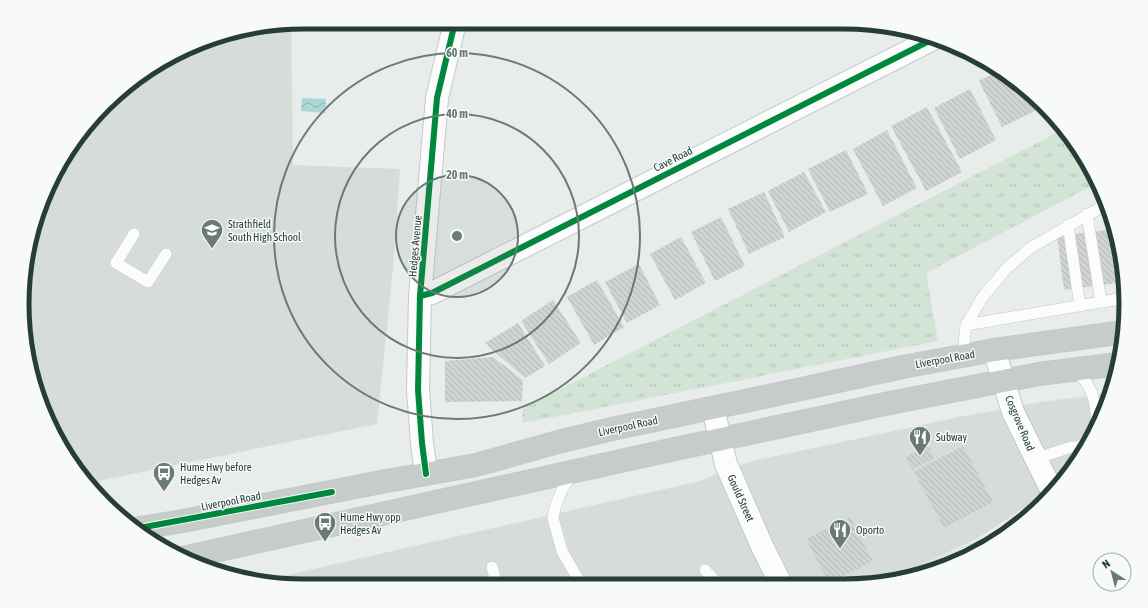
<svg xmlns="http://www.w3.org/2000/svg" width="1148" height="608" font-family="'Asap Condensed',sans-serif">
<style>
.built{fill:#d6ddd9}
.grass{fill:url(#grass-tufts)}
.water{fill:url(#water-waves)}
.building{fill:url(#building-back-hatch)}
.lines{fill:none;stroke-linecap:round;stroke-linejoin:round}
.service-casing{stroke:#c5c9c7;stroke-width:12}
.minor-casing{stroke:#c5c9c7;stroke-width:24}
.secondary-casing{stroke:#c3c9c7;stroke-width:24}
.trunk-casing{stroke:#c3cac8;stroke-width:24}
.service{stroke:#fcfcfc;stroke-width:11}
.minor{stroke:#fcfcfc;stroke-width:22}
.secondary{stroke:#fcfcfc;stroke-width:22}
.trunk{stroke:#c6ccca;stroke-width:22}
.cycleway-casing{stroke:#f7faf8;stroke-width:8}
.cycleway{stroke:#00873e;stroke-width:6}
.ring{fill:none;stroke:#6a7b74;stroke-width:2}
.labels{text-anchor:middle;stroke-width:3;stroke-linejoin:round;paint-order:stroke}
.street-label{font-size:11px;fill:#263e35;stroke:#f7faf8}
.poi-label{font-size:11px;fill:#263e35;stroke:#f7faf8;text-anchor:start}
.rim{fill:none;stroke:#263e35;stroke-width:5}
.centre{fill:#6a7b74;stroke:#f7faf8;stroke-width:2}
.ring-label{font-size:12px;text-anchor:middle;font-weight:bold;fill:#6a7b74;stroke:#f7faf8;stroke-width:3;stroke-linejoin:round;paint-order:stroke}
</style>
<defs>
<pattern id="grass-tufts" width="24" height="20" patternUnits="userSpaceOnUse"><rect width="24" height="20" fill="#d3e3d6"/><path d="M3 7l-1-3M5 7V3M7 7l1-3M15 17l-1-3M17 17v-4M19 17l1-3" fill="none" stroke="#b5c4b8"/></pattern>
<pattern id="water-waves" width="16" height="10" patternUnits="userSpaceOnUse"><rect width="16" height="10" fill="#add6d6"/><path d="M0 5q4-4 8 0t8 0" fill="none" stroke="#8dafae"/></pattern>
<pattern id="building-back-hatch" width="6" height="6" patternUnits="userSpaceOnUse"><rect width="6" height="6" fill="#cfd3d1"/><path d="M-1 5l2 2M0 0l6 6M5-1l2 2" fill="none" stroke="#b2b6b4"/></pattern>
</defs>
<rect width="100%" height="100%" fill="#e8ecea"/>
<g class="built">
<path d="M291,24L293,165L400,169L393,268L377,424L88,483L44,412L23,323L32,231L69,148L132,80L213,37Z"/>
<path d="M1110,393L1097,429L1056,490L1045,501L1024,508L978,538L893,579L879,584L286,585L261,581L696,482L752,461L964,416L1041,402Z"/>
</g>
<path class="grass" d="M1064,129L1088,163L1097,183L926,273L938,341L523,423L522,409Z"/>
<path class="water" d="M302,98L326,99L325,113L301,111Z"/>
<g class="building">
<path d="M1000,70L1016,80L1023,88L1035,111L1002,127L979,81Z"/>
<path d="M970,89L996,140L960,159L934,108Z"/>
<path d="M927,107L962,172L926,191L891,126Z"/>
<path d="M887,130L917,188L883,206L853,149Z"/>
<path d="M846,150L868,194L830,212L808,169Z"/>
<path d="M804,172L826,212L789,232L768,191Z"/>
<path d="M764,192L785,237L749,254L728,209Z"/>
<path d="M721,217L745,266L715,281L691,232Z"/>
<path d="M1115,229L1124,267V282L1064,290L1057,236Z"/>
<path d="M681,237L706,283L675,300L650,254Z"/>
<path d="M639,264L660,305L627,323L605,282Z"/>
<path d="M597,280L624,327L594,345L567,297Z"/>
<path d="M553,300L581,343L549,364L521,321Z"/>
<path d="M518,323L545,366L525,378L485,343Z"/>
<path d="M493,357L523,380L522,401L445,402V361Z"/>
<path d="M928,446L934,458L912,469L906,457Z"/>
<path d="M963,446L993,502L944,528L914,472Z"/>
<path d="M850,517L873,561L829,583L806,539Z"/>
</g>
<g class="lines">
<g class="service-casing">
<g id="service">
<path d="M1087,214L1101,302"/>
<path d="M1068,225L1080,306"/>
<path d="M134,234L116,263L148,282L166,254"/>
<path d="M966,325L982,298L1007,268L1030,248L1107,204"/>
<path d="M963,355L966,325L1125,298"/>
<path d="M1076,369C1084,379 1091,388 1094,400C1096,408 1096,418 1098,425"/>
<path d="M1080,454V447L1098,425"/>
<path d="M1035,459L1071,447H1080"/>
<path d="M573,473L564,486L559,497L555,508L553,518L562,551L581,584"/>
<path d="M492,567L497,585"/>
<path d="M705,570L718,584"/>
<path d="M923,572L992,541"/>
</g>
</g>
<g class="minor-casing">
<g id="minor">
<path d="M420,296L432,293L935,38"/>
<path d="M713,408L726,464L762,546L781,584"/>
<path d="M426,474L422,443L418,390L420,296L437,98L455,22"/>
</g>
</g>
<g class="secondary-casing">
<path id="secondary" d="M994,350L1013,412L1053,493"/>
</g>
<g class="trunk-casing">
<g id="trunk">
<path d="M134,529L183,521L381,482L476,465L558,442L612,429L764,397L903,367L994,350L1124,332"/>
<path d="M183,558L675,449L890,403L1039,374L1118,364"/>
</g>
</g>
<use href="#service" class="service"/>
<use href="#minor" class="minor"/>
<use href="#secondary" class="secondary"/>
<use href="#trunk" class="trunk"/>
<g class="cycleway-casing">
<g id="cycleway">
<path d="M420,296L432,293L935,38"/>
<path d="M426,474L422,443L418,390L420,296L437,98L455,22"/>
<path d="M134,529L332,492"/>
</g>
</g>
<use href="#cycleway" class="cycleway"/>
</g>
<circle cx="457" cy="236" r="61" fill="#6a7b74" fill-opacity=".12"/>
<g class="ring">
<circle cx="457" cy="236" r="61"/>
<circle cx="457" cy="236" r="122"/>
<circle cx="457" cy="236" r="183"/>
</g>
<defs>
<g id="school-pin" transform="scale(1.15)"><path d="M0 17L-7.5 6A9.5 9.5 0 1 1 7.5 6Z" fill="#6a7b74" stroke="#f7faf8"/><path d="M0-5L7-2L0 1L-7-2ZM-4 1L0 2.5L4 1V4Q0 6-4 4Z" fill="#fff"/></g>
<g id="restaurant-pin" transform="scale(1.15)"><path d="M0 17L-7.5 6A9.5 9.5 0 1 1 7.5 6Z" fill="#6a7b74" stroke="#f7faf8"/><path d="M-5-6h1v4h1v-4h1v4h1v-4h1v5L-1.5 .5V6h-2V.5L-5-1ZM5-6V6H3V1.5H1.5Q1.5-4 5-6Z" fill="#fff"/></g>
<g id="bus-pin" transform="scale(1.15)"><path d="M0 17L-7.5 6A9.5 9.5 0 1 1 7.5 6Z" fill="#6a7b74" stroke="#f7faf8"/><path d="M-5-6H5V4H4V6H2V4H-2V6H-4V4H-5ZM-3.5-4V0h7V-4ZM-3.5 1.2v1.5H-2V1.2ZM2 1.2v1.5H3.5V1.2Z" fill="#fff"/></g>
</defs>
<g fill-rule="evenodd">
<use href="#school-pin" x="212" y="230"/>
<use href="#restaurant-pin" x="920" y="437"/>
<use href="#bus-pin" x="164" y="473"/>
<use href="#bus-pin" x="325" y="523"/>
<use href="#restaurant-pin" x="840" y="530"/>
</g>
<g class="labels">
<g class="street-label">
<text transform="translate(673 159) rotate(-27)" y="4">Cave Road</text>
<text transform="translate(415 246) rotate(-85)" y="4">Hedges Avenue</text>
<text transform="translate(945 359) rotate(-10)" y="4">Liverpool Road</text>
<text transform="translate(1020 423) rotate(67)" y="4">Cosgrove Road</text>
<text transform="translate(628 426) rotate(-12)" y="4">Liverpool Road</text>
<text transform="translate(741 498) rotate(66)" y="4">Gould Street</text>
<text transform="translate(231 501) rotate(-11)" y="4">Liverpool Road</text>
</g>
<g class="poi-label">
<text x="228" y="228">Strathfield<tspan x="228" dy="13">South High School</tspan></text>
<text x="936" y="441">Subway</text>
<text x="180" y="471">Hume Hwy before<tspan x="180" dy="13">Hedges Av</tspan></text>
<text x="340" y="521">Hume Hwy opp<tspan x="340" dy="13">Hedges Av</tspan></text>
<text x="856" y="534">Oporto</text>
</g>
</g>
<path d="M0 0H1148V608H0ZM304 29H844A275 275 0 0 1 1119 304V304A275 275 0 0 1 844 579H304A275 275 0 0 1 29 304V304A275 275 0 0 1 304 29Z" fill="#f7faf8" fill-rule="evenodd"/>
<path class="rim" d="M304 29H844A275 275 0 0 1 1119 304V304A275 275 0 0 1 844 579H304A275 275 0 0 1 29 304V304A275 275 0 0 1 304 29Z"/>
<circle cx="457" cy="236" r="6" class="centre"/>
<g class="ring-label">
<text x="457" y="57">60 m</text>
<text x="457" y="118">40 m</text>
<text x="457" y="179">20 m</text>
</g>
<g transform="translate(1112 572) rotate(324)"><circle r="19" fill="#f7faf8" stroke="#a3afaa"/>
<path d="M0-3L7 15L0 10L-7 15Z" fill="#6a7b74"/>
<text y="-6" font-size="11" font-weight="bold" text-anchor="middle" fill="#263e35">N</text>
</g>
</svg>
